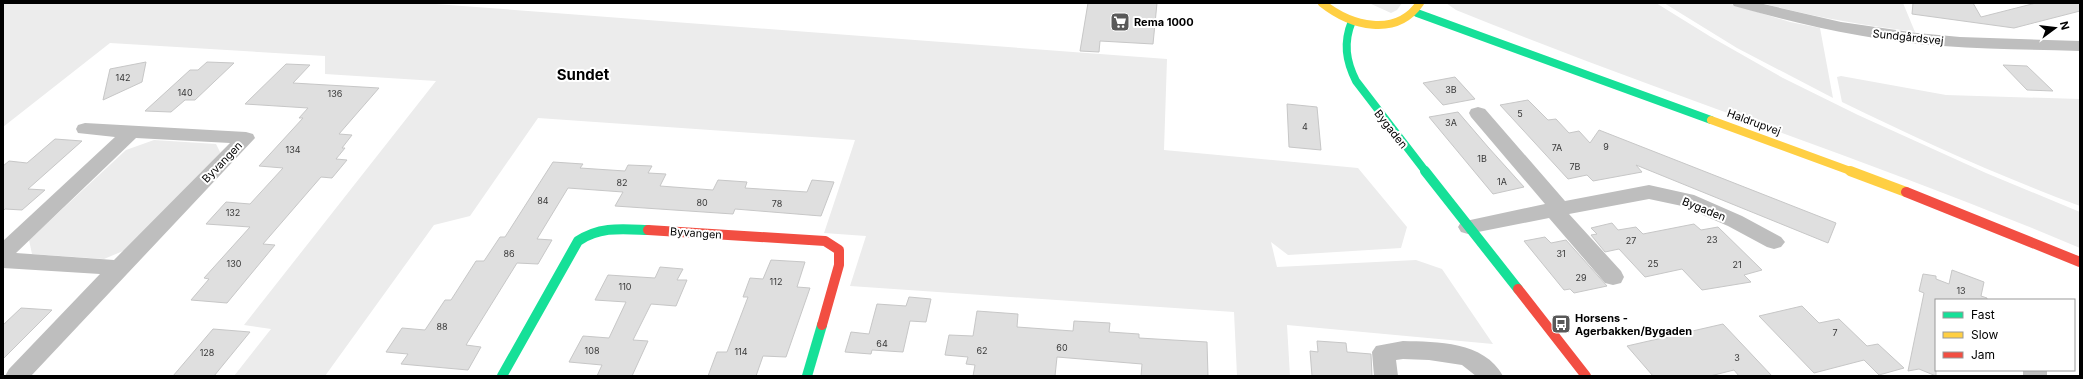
<svg xmlns="http://www.w3.org/2000/svg" width="2083" height="379" font-family="Inter,sans-serif">
<style>
.green{fill:#ececec}
.building{fill:#dfdfdf;stroke:#c7c7c7}
.lines{fill:none;stroke-linecap:round;stroke-linejoin:round}
.street{fill:#bebebe;fill-rule:evenodd}
.fast-far1{stroke:#16e098;stroke-width:8}
.fast{stroke:#16e098;stroke-width:10}
.slow-far1{stroke:#ffcf43;stroke-width:8}
.slow{stroke:#ffcf43;stroke-width:10}
.jam{stroke:#f24e42;stroke-width:10}
.labels{text-anchor:middle;stroke-width:4;stroke-linejoin:round;paint-order:stroke}
.number-label{font-size:9px;fill:#383838}
.poi-label{font-size:11px;font-weight:bold;fill:#000;stroke:#fff;text-anchor:start}
.street-label{font-size:11px;fill:#000;stroke:#fff}
.district-label{font-size:15px;font-weight:bold;fill:#000;stroke:#fff}
</style>
<rect width="100%" height="100%" fill="#fff"/>
<g class="green">
<path d="M3,3H422L1167,59L1164,150L1358,168L1407,227L1401,248L1288,255L1271,242L1277,267L1416,260L1442,269L1493,344L1287,325L1290,376H1237L1234,312L850,286L866,236L824,233L855,140L538,118L470,216L434,225L325,376H234L271,329L244,325L436,81L325,74V56L110,43L3,127Z"/>
<path d="M1369,3H1402L1397,10L1391,13Z"/>
<path d="M1446,3H1656L1711,37L1783,78L1858,115L1986,173L2080,212V248C1875,161 1662,94 1456,10Z"/>
<path d="M1664,3H1728L1790,22L1820,28L1833,98L1737,48Z"/>
<path d="M1762,3H1903L1915,32C1863,25 1812,17 1762,3Z"/>
<path d="M1841,76L1946,95L2080,99V206C1999,176 1920,140 1842,102L1837,77Z"/>
<path d="M154,140L216,144L222,156L135,246L104,259L32,254L29,240L126,150Z"/>
</g>
<g class="building">
<path d="M1088,3H1157L1153,44L1100,41L1099,52L1080,51Z"/>
<path d="M1913,3H1973L1981,17L2036,3H2080V11L2014,28L1912,14Z"/>
<path d="M146,62L142,82L103,100L110,69Z"/>
<path d="M207,62L234,63L195,100H185L171,112L145,111L190,70H198Z"/>
<path d="M286,64L310,65L293,83L379,88L339,134L352,135L342,148H345L336,159L347,160L332,178L321,177L263,244L275,245L227,303L191,300L209,279L204,278L250,227L206,224L226,202L250,204L283,168L259,166L303,118H299L308,108L245,104Z"/>
<path d="M2003,65L2027,66L2053,91L2027,90Z"/>
<path d="M1455,77L1475,99L1443,105L1423,83Z"/>
<path d="M1528,100L1548,120L1556,119L1569,133L1579,131L1590,143L1599,130L1836,223L1828,243L1636,165L1642,172L1593,181L1587,175L1568,179L1500,105Z"/>
<path d="M1287,104L1317,107L1321,150L1289,147Z"/>
<path d="M1458,112L1488,147L1524,187L1493,194L1429,117Z"/>
<path d="M55,139L82,141L28,189L45,190L22,210L5,209L3,211V166L9,161L27,163Z"/>
<path d="M553,162L583,164L580,168L625,171L628,165L652,166L648,173L666,174L660,186L713,190L718,180L747,182L745,188L807,192L812,180L834,182L821,216L735,209L733,214L615,206L623,192L568,188L537,239L552,240L538,264L517,263L466,345L481,347L468,370L401,364L408,354L386,352L402,328L425,330L445,300H451L476,261H484L500,237H505Z"/>
<path d="M1612,223L1618,230L1636,227L1643,234L1694,224L1701,230L1718,227L1762,270L1744,275L1751,282L1702,290L1682,269L1645,277L1619,249L1605,252L1591,235L1597,234L1591,228Z"/>
<path d="M1545,237L1551,243L1566,240L1607,286L1574,293L1570,289L1564,290L1524,241Z"/>
<path d="M771,260L805,262L797,287L810,288L786,357L763,356L756,376H708L717,352H727L748,297H743L750,278L763,279Z"/>
<path d="M660,267L683,269L677,280H687L676,306L651,304L633,340L648,341L632,376H597L602,365L569,362L583,336L609,338L626,302L595,300L608,275L655,278Z"/>
<path d="M1952,270L1984,282L1981,296L1987,298V300H1936V376L1919,369L1908,371L1924,293L1919,291L1923,274L1936,276V279L1949,284Z"/>
<path d="M909,297L931,299L926,322L910,321L903,352L872,350L871,354L845,352L851,332L869,334L877,304L906,306Z"/>
<path d="M1802,306L1819,323L1839,319L1867,346L1878,344L1904,368L1879,375L1864,360L1814,373L1759,316Z"/>
<path d="M21,308L52,310L3,359V325Z"/>
<path d="M977,311L1018,314L1017,327L1073,331L1074,321L1110,323L1109,332L1139,334V338L1207,342L1208,376H1141L1142,364L1057,357L1055,376H973L975,365L966,364L968,357L945,355L949,335L973,336Z"/>
<path d="M1723,324L1772,376H1739L1734,370L1710,376H1653L1627,346Z"/>
<path d="M213,329L250,332L214,376H173Z"/>
<path d="M1317,341L1346,343L1347,352L1371,354L1372,376H1312L1310,351L1318,352Z"/>
</g>
<g class="lines">
<g class="street">
<path d="M1732,3H1759L1841,22L1917,33L1960,37L2080,41V51C2034,49 1989,50 1943,46C1872,41 1803,25 1734,6Z"/>
<path d="M1478,107L1485,109L1565,201L1649,185L1694,195L1742,216L1781,237L1785,242L1781,247L1774,249L1767,247L1728,226L1682,206L1649,199L1569,214L1621,271L1624,277L1621,283L1613,285L1605,283L1549,218L1468,234L1461,232L1458,227L1461,222L1545,204L1471,117L1469,113L1471,109Z"/>
<path d="M85,123L246,132L253,134L255,138L31,376H5L9,369L100,274L3,268V241L115,137L78,133L76,129L78,125ZM136,138L230,143L114,260L16,253Z"/>
<path d="M1403,341C1437,342 1484,341 1503,376H1476L1462,365L1429,360L1403,359L1396,360L1398,376H1374L1372,352L1376,346Z"/>
<rect x="2023" y="370" width="24" height="6"/>
</g>
<g class="fast-far1">
<path d="M1417,13L1711,120"/>
<path d="M1352,21C1343,43 1346,61 1356,81L1426,172"/>
</g>
<g class="fast">
<path d="M1425,171L1518,289"/>
<path d="M502,376L578,241C600,226 623,229 648,230"/>
<path d="M807,376L822,325"/>
</g>
<g class="slow-far1">
<path d="M1322,3C1351,26 1396,38 1420,3"/>
<path d="M1711,120L1853,172"/>
</g>
<path class="slow" d="M1850,171L1906,192"/>
<g class="jam">
<path d="M1906,192L2080,262"/>
<path d="M648,230L825,241L839,250V265L822,325"/>
<path d="M1518,289L1586,376"/>
</g>
</g>
<defs>
<g id="supermarket-square" transform="scale(1)"><rect x="-9" y="-9" width="18" height="18" rx="4" fill="#595959" stroke="#fff"/><path d="M-6-5.5h2.5l.6 2H6L4.5 2H-2.5L-4.4-4H-6ZM-1.5 3.2a1.3 1.3 0 1 0 .1 0ZM3 3.2a1.3 1.3 0 1 0 .1 0Z" fill="#fff"/></g>
<g id="bus-square" transform="scale(1)"><rect x="-9" y="-9" width="18" height="18" rx="4" fill="#595959" stroke="#fff"/><path d="M-5-6H5V4H4V6H2V4H-2V6H-4V4H-5ZM-3.5-4V0h7V-4ZM-3.5 1.2v1.5H-2V1.2ZM2 1.2v1.5H3.5V1.2Z" fill="#fff"/></g>
</defs>
<g fill-rule="evenodd">
<use href="#supermarket-square" x="1120" y="22"/>
<use href="#bus-square" x="1561" y="324"/>
</g>
<g class="labels">
<g class="number-label">
<text x="123" y="81">142</text>
<text x="1451" y="93">3B</text>
<text x="185" y="96">140</text>
<text x="335" y="97">136</text>
<text x="1520" y="117">5</text>
<text x="1451" y="126">3A</text>
<text x="1305" y="130">4</text>
<text x="1606" y="150">9</text>
<text x="1557" y="151">7A</text>
<text x="293" y="153">134</text>
<text x="1482" y="162">1B</text>
<text x="1575" y="170">7B</text>
<text x="1502" y="185">1A</text>
<text x="622" y="186">82</text>
<text x="543" y="204">84</text>
<text x="702" y="206">80</text>
<text x="777" y="207">78</text>
<text x="233" y="216">132</text>
<text x="1712" y="243">23</text>
<text x="1631" y="244">27</text>
<text x="509" y="257">86</text>
<text x="1561" y="257">31</text>
<text x="234" y="267">130</text>
<text x="1653" y="267">25</text>
<text x="1737" y="268">21</text>
<text x="1581" y="281">29</text>
<text x="776" y="285">112</text>
<text x="625" y="290">110</text>
<text x="1961" y="294">13</text>
<text x="442" y="330">88</text>
<text x="1835" y="336">7</text>
<text x="882" y="347">64</text>
<text x="1062" y="351">60</text>
<text x="592" y="354">108</text>
<text x="982" y="354">62</text>
<text x="741" y="355">114</text>
<text x="207" y="356">128</text>
<text x="1737" y="361">3</text>
</g>
<g class="poi-label">
<text x="1134" y="26">Rema 1000</text>
<text x="1575" y="322">Horsens -<tspan x="1575" dy="13">Agerbakken/Bygaden</tspan></text>
</g>
<g class="street-label">
<text transform="translate(1908 37) rotate(6)" y="4">Sundgårdsvej</text>
<text transform="translate(1754 122) rotate(20)" y="4">Haldrupvej</text>
<text transform="translate(1391 129) rotate(52)" y="4">Bygaden</text>
<text transform="translate(222 162) rotate(-46)" y="4">Byvangen</text>
<text transform="translate(1704 209) rotate(22)" y="4">Bygaden</text>
<text transform="translate(696 233) rotate(4)" y="4">Byvangen</text>
</g>
<g class="district-label">
<text x="583" y="80">Sundet</text>
</g>
</g>
<rect width="2083" height="379" fill="none" stroke="#000000" stroke-width="8"/>
<rect x="1935" y="299" width="140" height="72" fill="#ffffff" stroke="#999999"/>
<rect x="1943" y="312" width="20" height="6" fill="#16e098" stroke="#999999"/>
<text x="1971" y="319" font-size="12" fill="#000000">Fast</text>
<rect x="1943" y="332" width="20" height="6" fill="#ffcf43" stroke="#999999"/>
<text x="1971" y="339" font-size="12" fill="#000000">Slow</text>
<rect x="1943" y="352" width="20" height="6" fill="#f24e42" stroke="#999999"/>
<text x="1971" y="359" font-size="12" fill="#000000">Jam</text>
<g transform="translate(2055 28) rotate(75)" stroke="#ffffff" stroke-width="3" paint-order="stroke">
<path d="M0-3L7 15L0 10L-7 15Z" fill="#000000"/>
<text y="-6" font-size="11" font-weight="bold" text-anchor="middle" fill="#000000">N</text>
</g>
</svg>
